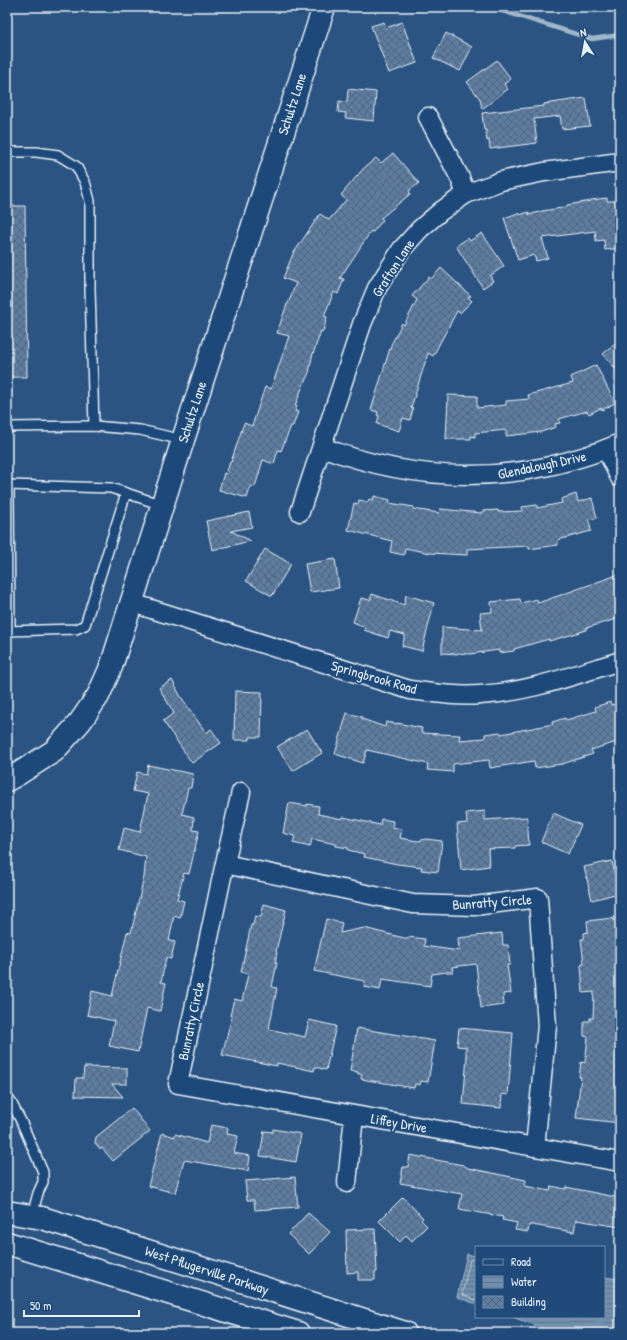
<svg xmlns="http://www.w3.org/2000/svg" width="627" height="1340" font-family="'Patrick Hand',sans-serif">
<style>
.water{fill:url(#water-rules);stroke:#a0b6cb}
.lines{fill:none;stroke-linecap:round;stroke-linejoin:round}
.shore{stroke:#b8c9da;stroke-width:1}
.stream{stroke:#a0b6cb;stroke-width:4.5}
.building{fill:url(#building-cross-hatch);stroke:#e8f1f8}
.lane-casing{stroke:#e8f1f8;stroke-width:12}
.street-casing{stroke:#e8f1f8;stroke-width:21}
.secondary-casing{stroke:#e8f1f8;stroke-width:25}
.lane{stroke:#1f4a7a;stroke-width:9}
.street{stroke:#1f4a7a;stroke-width:18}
.secondary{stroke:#1f4a7a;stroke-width:22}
.labels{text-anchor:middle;stroke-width:3.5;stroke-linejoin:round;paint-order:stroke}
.street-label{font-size:14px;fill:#e8f1f8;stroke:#1f4a7a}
</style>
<defs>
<pattern id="water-rules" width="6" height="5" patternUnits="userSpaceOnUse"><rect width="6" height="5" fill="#708ead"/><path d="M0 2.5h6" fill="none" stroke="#61768a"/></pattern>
<pattern id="building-cross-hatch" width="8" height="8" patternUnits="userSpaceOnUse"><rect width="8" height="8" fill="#5d7da1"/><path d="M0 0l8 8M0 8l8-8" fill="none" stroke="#53657a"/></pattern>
</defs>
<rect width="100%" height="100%" fill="#2b5482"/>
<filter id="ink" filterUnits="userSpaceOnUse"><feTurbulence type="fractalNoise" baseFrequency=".025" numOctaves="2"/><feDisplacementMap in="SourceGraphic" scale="8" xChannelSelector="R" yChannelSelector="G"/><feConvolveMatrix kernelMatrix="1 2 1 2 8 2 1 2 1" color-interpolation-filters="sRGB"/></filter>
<g filter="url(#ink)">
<g class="water">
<path d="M467,1254L476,1256V1304L457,1297Z"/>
<path d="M604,1277L620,1279V1333H557L512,1317H604Z"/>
</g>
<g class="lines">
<path class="shore" d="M476,1259L470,1260L462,1294L463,1295L476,1300"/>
<path class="stream" d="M490,7L592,39L620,35"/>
</g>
<g class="building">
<path d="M384,22L386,28L402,22L417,63L389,73L371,26Z"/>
<path d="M446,33L472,47L460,71L433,58Z"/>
<path d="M497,60L511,79L504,84L508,89L482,109L480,99L467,82Z"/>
<path d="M348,89L376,92L374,121L345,118L346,113L338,112L339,101L347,102Z"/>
<path d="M586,98L590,126L562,129L560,116L534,119L537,143L490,149L489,140L487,141L486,130H484L482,113L544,106V104Z"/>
<path d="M393,153L419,183L409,191L410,194L381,218L383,220L373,232L371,231L340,278L344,279L338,294L334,292L324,316L327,317L323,332L321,331L312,357L309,373L304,383L295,406H297L295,411L298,412L293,426H291L281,451L278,450L274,464L263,460L255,487L251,486L247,498L219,490L224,473L226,474L230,462H231L244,423L252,426L265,387L271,389L289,336L277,333L287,304H288L296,283L283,278L293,254L320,214L329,220L346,200L341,195L363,169L376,158L381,163Z"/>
<path d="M607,198V201H620V248L605,250L604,240L596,241L595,231L542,238L548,258L536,261L534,255L518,260L504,218L518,213L519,215L529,212V215L542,211L568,207L567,205L591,201V200Z"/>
<path d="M7,206H25L27,377H7Z"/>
<path d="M482,233L504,266L490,276L493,281L483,288L456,246L468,238L470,241Z"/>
<path d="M441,268L471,296L468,297L472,301L460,313L457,311L433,356L428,353L411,408L413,409L410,420L403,418L399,431L377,424L379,416L377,415L378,412L371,410L391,345L402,323L404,325L417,300L412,296L429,277L431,279Z"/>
<path d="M620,340V374L603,354Z"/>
<path d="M596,365L615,403L602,410L601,408L589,414L587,411L559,419L560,423L555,424L556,427L541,432L506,436V430L475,433V437L471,436V439H446L448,395L477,396V408L506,405V401L529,399L528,395L573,383L571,377Z"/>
<path d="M576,494L578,502L592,498L597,518L589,520L591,531L558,540V545L529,549V546L467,549V555L430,553L405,548L404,555L390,552L392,541L348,530L354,503L358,504L359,500L368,502L369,499L373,500L374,496L390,500L389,503L414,507L413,509L439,513L440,509L482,513V511L498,510V512L523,511L522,507L537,505V508L562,503L561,499Z"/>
<path d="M249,512L252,527L231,531L251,541L212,550L206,521Z"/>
<path d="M265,549L291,564L272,596L246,581Z"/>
<path d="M335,559L339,588L310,592L305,564Z"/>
<path d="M620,574V618L586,628V630L574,634L549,641V639L514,649V651L499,653V650L470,654L458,653L457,654L442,653V627L482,630L480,613L492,612L491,602L520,599L521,603L537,599L538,603Z"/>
<path d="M372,594L404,605L406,595L434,603L422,651L402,646L405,635L390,631L388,638L364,630L365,627L353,622L361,598L370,600Z"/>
<path d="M172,680L181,697L206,733L211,729L221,743L192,763L163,721L174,713L159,688Z"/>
<path d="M235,691L262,692L261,737H250V740H234Z"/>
<path d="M610,702L611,705L614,704L615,707L620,705V741L591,750L593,754L562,764L535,768L534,761L490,768L489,760L453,764V772L427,770L428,764L367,750L363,763L335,754L347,713L362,717V719L385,727L386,722L397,724V723L422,728L421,733L460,735L459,740L485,738V734L500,732L501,734L553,724L552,722L565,718L566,720L596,711L595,707Z"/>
<path d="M307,729L322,753L293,771L277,747Z"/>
<path d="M148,765L193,774L191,788H188L182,814L194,817L193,830L199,831L189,874L184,873L177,899L184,901L180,918L174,916L169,941L175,942L171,959L166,958L161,982L166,983L160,1011L147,1008L138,1052L109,1046L114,1021L87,1015L92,991L112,996L127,932L131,933L144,877L146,857L119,850L124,828L140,832L148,794L133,791L137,772L146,774Z"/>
<path d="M289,803L307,806V804L319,806L318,814L342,819L343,817L380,825L381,819L393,821L392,827L402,829L400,838L418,841L426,839L442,841L438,872L421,870L422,867L397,864L364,857L365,854L348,850V848L336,846V844L312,839L310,847L293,843L295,836L283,833Z"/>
<path d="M485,811V820L527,817L529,845L515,846V848L488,849L489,866L461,870L457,824L467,823L466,813Z"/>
<path d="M553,813L581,825L568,854L541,842Z"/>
<path d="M612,861L619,893L592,900L584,867Z"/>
<path d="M264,904L286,910L276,951L277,952L275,963H277L272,987L277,988L269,1029L305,1037L309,1020L336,1026L326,1070L315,1067L314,1071L277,1063V1066L222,1055L232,1016H230L234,999L242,1001L248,974L241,972L251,925H253L255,916L261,917Z"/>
<path d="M613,918V920H620V1123L576,1118L581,1077H579L581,1062L585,1063L588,1037L584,1036V1021H590V1018H593L594,992L583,993L581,965L584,964L581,939H584V933L588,932L587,921Z"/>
<path d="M326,919L342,923L340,933L364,928L408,939L409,937L425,939L424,946L459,951L458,938L502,933L503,945H508L510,965H507L511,993L503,994L504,1005L481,1008L476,964L452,967L453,972H447L432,974L430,986L382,979L380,990L364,987L365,981L314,971Z"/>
<path d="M357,1028L435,1041L428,1082L421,1081L420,1085L415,1084L414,1088L361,1079L362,1074H358V1072L350,1071Z"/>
<path d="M459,1028L513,1033L508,1095L502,1094L501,1108L463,1104L467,1056H466V1047L457,1046Z"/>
<path d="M84,1067L127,1068V1084H112L123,1097L75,1096L76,1078H83Z"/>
<path d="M132,1108L150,1131L113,1161L102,1148L100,1149L95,1143L96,1137Z"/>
<path d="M211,1125L228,1128L227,1134L238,1136L234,1153L250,1156L248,1171L184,1160L175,1193L148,1186L162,1133L175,1137V1134L207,1143Z"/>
<path d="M273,1129L301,1134L296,1162L260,1156L264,1131L273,1132Z"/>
<path d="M410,1155L463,1165L468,1168L526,1180L525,1186L550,1191L551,1186L566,1189V1187L620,1198V1227L576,1220L574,1232L532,1225H529L528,1232L515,1230L517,1223L502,1220L503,1217L459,1209L462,1194L400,1183L403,1167H408Z"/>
<path d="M295,1177L298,1207L255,1210L254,1200H247L245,1181Z"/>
<path d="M403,1197L423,1218L421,1220L427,1226L412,1241L406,1235L400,1242L379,1221Z"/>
<path d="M308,1213L330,1232L309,1254L288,1234Z"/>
<path d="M375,1229L377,1272H375V1280H358V1272L347,1273L346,1230Z"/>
</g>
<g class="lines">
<g class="lane-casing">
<g id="lane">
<path d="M7,152H36L58,155L76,166L85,182L90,201V289L94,426"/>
<path d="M7,427L94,426L140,430L183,440"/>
<path d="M7,485L111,488L162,505"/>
<path d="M9,485L10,631"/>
<path d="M7,631L76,629L85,625L126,493"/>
<path d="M7,1097L11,1102L21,1121L43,1172V1182L38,1193L32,1216"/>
</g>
</g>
<g class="street-casing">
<g id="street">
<path d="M428,117L460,178L466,194"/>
<path d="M322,447C395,475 468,483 545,467C571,461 596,454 620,443"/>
<path d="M606,449L620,478"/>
<path d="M300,512L362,324L377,288L401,250L420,229L441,211L466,194L501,181L544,172L620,162"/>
<path d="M132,603L410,690C433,693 457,697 480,695C529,692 574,675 620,661"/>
<path d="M241,792L221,881L178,1084L620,1162"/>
<path d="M225,864L413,904L474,906L538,898L547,1026L535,1147"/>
<path d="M347,1183L354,1116"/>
</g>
</g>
<g class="secondary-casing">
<g id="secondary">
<path d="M7,780L18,774L54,751L80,722L98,696L111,667L183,440L324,7"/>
<path d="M7,1212L42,1218L113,1240L405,1333"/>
<path d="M7,1243L298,1333"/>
</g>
</g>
<use href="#lane" class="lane"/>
<use href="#street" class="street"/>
<use href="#secondary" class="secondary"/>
</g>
</g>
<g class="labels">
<g class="street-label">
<text transform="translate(292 104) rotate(-72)" y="5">Schultz Lane</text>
<text transform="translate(393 268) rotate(-57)" y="5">Grafton Lane</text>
<text transform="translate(192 412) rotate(-72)" y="5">Schultz Lane</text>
<text transform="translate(542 465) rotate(-12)" y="5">Glendalough Drive</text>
<text transform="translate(374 677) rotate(16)" y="5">Springbrook Road</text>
<text transform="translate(492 902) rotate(-4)" y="5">Bunratty Circle</text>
<text transform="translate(191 1021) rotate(-78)" y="5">Bunratty Circle</text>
<text transform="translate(399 1123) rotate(10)" y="5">Liffey Drive</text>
<text transform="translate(207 1270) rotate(18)" y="5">West Pflugerville Parkway</text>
</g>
</g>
<rect width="627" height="1340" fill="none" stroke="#1f4a7a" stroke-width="24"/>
<rect x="12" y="12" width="603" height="1316" fill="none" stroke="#e8f1f8" stroke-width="1.5" filter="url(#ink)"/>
<rect x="475" y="1246" width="130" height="72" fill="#1f4a7a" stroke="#6f8dac"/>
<rect x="483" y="1259" width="20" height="6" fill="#1f4a7a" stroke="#6f8dac"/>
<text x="511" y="1266" font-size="12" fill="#e8f1f8">Road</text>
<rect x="483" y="1276" width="20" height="12" fill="url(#water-rules)" stroke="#6f8dac"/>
<text x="511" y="1286" font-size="12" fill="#e8f1f8">Water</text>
<rect x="483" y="1296" width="20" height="12" fill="url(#building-cross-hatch)" stroke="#6f8dac"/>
<text x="511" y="1306" font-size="12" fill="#e8f1f8">Building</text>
<g transform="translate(585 42) rotate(349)" stroke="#1f4a7a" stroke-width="3" paint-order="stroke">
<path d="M0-3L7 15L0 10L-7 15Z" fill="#e8f1f8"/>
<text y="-6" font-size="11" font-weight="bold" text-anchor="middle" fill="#e8f1f8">N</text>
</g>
<path d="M24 1310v6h115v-6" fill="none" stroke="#e8f1f8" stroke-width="2"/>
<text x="30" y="1310" font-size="12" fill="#e8f1f8" stroke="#1f4a7a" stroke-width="3" paint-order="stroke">50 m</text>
</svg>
